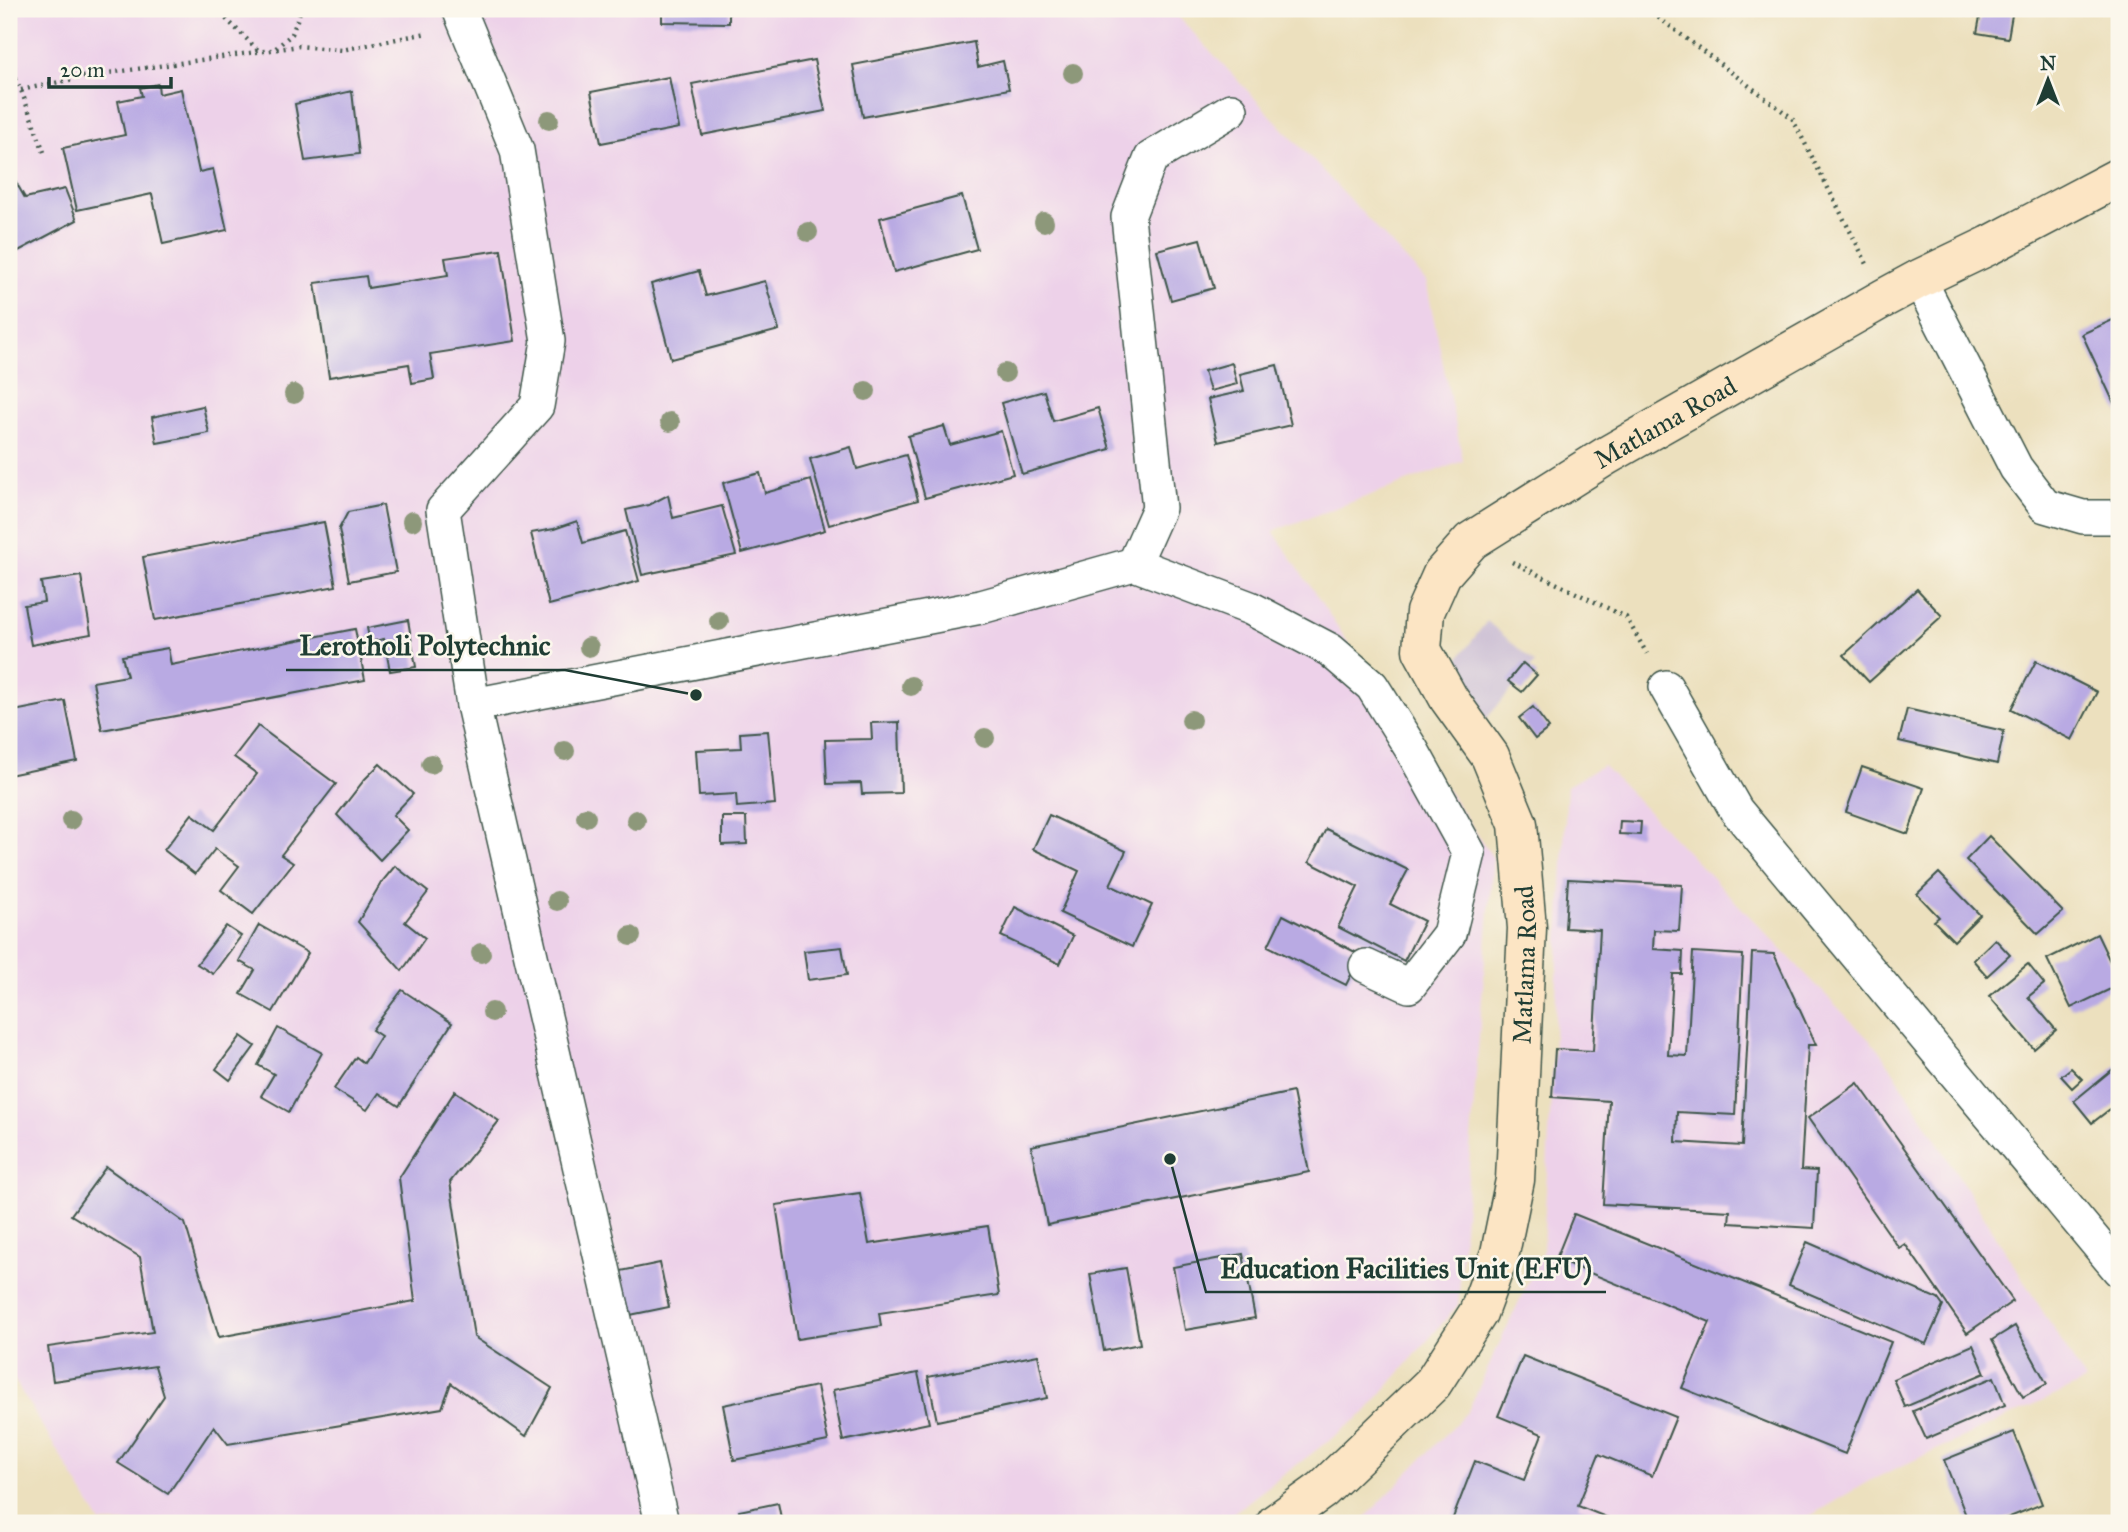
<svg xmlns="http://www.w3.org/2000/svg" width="2128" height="1532" font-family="'IM FELL Great Primer',serif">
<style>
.built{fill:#edd1e9}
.industrial{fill:#ccbfd4}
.building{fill:#b9aae3}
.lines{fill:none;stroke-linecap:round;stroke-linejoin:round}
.street-casing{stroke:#3e5549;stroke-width:36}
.secondary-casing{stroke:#3e5549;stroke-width:41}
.path{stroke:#3e5549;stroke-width:4.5;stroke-dasharray:2 5;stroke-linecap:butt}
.street{stroke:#fff;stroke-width:33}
.secondary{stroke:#fce5c4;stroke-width:38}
.tree{fill:#8d987a}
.labels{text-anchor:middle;stroke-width:5;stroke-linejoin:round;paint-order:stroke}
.street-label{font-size:26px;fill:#1f3d34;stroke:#fbf7ec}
.leader{fill:none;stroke:#1f3d34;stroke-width:2.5}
.callout-dot{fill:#1f3d34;stroke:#fbf7ec;stroke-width:2.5}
.callout-label{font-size:28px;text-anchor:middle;font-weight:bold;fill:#1f3d34;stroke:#fbf7ec;stroke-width:5;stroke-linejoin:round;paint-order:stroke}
</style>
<rect width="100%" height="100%" fill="#fbf7ec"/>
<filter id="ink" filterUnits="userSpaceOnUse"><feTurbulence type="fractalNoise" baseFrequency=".0143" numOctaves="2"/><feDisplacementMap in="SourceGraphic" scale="14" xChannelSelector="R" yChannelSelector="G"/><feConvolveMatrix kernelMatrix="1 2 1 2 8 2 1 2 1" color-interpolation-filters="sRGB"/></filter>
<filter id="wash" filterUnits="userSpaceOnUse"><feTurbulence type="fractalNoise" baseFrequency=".00686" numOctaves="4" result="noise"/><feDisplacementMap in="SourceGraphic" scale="28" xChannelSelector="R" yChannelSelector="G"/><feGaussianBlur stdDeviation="1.57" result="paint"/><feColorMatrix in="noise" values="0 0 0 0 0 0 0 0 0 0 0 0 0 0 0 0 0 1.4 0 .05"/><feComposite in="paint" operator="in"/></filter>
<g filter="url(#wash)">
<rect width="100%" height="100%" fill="#ece0be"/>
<g class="built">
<path d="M9,9H1171L1426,281L1463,461L1273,531L1493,858L1458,1305L1365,1413L1220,1523H101L9,1371Z"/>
<path d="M1603,765L1882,1053L2086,1381L1869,1481L1798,1523H1360L1468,1411L1543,1250L1567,786Z"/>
</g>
<path class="industrial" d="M1487,621L1535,663L1485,720L1446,675Z"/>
<g id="blocks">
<g class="building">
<path d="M662,9H729V23L662,22Z"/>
<path d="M1959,9H2013L2008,38L1977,33L1980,17L1958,14Z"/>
<path d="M974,42L978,67L1003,61L1009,89L863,117L853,65Z"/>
<path d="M814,60L825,111L702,135L692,84Z"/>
<path d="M669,77L679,128L601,143L591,92Z"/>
<path d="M158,84L159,94L181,89L199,172L213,169L227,230L163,244L152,194L77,210L63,148L125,135L118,101L142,96L140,88Z"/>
<path d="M352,91L359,154L305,161L295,104Z"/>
<path d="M9,170L25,198L65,189L77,220L9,256Z"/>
<path d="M962,196L977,249L894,272L880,218Z"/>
<path d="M1200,239L1214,288L1171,300L1157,250Z"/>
<path d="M501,250L515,341L430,354L434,379L412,383L409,364L329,377L315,283L366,276L368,288L448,275L445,258Z"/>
<path d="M699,271L706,296L765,281L779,330L671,359L651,284Z"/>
<path d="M2119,317V414L2082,334Z"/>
<path d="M1232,363L1237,384L1210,391L1204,371Z"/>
<path d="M1277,365L1291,425L1218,442L1208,399L1244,391L1240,374Z"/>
<path d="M1044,391L1053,421L1098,408L1110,449L1022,474L1001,403Z"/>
<path d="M203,406L209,433L157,443L152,417Z"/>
<path d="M944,426L950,445L1001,431L1013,474L925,498L908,436Z"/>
<path d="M851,447L857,469L906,455L918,500L829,525L810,459Z"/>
<path d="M760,473L765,493L811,480L825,530L742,553L723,483Z"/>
<path d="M668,495L673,518L722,506L736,555L642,575L626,510L649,505Z"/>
<path d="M383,505L396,572L349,581L339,529L348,512Z"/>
<path d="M577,521L583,543L625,531L639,581L549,605L531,533L554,529Z"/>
<path d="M324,522L336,586L155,620L143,557Z"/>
<path d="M81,576L91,634L31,645L24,605L44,602L41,582Z"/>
<path d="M1917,589L1942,616L1869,682L1844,655Z"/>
<path d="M408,620L416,667L390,671L384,639L370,642L367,628Z"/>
<path d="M355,629L365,680L102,730L93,682L127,676L122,656L168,648L171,665Z"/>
<path d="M2036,661L2097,692L2072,740L2011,709Z"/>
<path d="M1523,663L1537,675L1522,692L1508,681Z"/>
<path d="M65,701L77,761L9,775V712Z"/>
<path d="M1533,707L1549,728L1535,739L1519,718Z"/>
<path d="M1907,709L2004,731L1997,764L1899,741Z"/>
<path d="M899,722L901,793L862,794L861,783L827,784L825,740L872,739L871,723Z"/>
<path d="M258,726L336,784L281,855L293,863L253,914L221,890L239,866L215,849L195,874L164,850L192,814L214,830L257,774L234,757Z"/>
<path d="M768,731L775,804L737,807L736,794L699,796L696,750L741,748L740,733Z"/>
<path d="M380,764L413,794L393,815L408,830L380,860L337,815L365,779Z"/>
<path d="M1862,767L1924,788L1908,834L1846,812Z"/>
<path d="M1049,815L1126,851L1110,885L1152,905L1132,947L1060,913L1079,871L1033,849Z"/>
<path d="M722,817H746L747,844L722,845Z"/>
<path d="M1620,821L1641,822L1640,835L1619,834Z"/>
<path d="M1326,829L1408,870L1390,904L1424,921L1404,961L1338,927L1358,887L1309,862Z"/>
<path d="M1989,836L2063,912L2038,934L1966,860Z"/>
<path d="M395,866L428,892L405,922L425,938L402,971L358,922L381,883Z"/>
<path d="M1939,873L1980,915L1954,941L1934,921L1939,917L1917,894Z"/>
<path d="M1568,879L1682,885L1679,931L1654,930L1653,949L1683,951L1682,974H1673L1668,1055L1687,1056L1693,952L1743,955L1735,1115L1677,1112L1676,1142L1742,1146L1752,953L1774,954L1816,1045H1808L1801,1170L1817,1171L1814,1228L1729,1223L1730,1211L1603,1204L1609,1101L1552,1097L1555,1049L1593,1051L1600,930L1565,928Z"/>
<path d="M1015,907L1073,936L1060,964L1001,936Z"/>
<path d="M1283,915L1361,955L1346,985L1268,946Z"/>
<path d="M259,925L308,953L273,1012L241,994L255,970L239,961Z"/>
<path d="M226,926L241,936L213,974L197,964Z"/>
<path d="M2097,934L2119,980V985L2071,1008L2047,959Z"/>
<path d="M1995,939L2010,955L1987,976L1973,960Z"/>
<path d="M842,947L847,975L808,980L804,951Z"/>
<path d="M2028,964L2044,984L2028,997L2056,1030L2034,1049L1989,996Z"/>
<path d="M402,990L452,1023L399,1106L379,1093L367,1110L334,1089L356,1057L364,1063L381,1036L372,1030Z"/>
<path d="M278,1028L322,1053L289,1112L261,1096L274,1074L258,1065Z"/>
<path d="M241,1036L255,1046L230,1080L216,1069Z"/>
<path d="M2119,1064V1102L2092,1123L2074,1101Z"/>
<path d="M2071,1068L2082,1079L2072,1088L2061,1076Z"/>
<path d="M1858,1083L2013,1301L1967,1333L1905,1244L1899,1248L1808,1118Z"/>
<path d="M455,1091L499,1121L450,1182L474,1337L552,1388L526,1436L451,1383L442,1408L228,1444L214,1426L168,1494L118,1463L164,1396L155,1366L53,1381L48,1347L153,1332L140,1257L71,1215L106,1167L185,1223L219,1337L415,1301L399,1178Z"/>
<path d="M1293,1092L1309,1172L1047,1225L1031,1146Z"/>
<path d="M860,1193L869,1244L988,1226L999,1295L879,1313L881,1326L797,1339L776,1205Z"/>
<path d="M1574,1214L1891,1342L1845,1454L1682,1388L1710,1322L1556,1259Z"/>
<path d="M1807,1242L1938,1299L1943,1306L1926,1344L1789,1285Z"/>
<path d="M1243,1254L1255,1318L1185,1330L1173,1267Z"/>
<path d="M660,1263L669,1307L630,1315L621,1271Z"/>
<path d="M1126,1268L1140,1344L1104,1351L1090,1274Z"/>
<path d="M2015,1326L2047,1384L2023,1397L1992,1340Z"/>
<path d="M1973,1345L1985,1373L1905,1407L1893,1379Z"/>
<path d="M1038,1355L1047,1398L937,1421L928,1377Z"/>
<path d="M1523,1356L1676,1417L1652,1476L1599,1454L1578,1506L1621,1523H1451L1475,1461L1524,1480L1542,1434L1498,1416Z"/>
<path d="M918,1373L929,1423L843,1441L833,1390Z"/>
<path d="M1994,1377L2005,1405L1926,1439L1913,1411Z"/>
<path d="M817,1386L828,1441L734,1460L723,1405Z"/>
<path d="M2014,1432L2042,1504L1995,1523H1969L1944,1460Z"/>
<path d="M778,1503L782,1523H741L739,1511Z"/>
</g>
</g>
</g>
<g filter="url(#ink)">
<use href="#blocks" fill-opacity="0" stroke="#3e5549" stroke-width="2"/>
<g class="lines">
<g class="street-casing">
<g id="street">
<path d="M459,9L517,150L548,341L537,406L443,510L473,705L662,1523"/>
<path d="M1919,279L2016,468L2045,506L2083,517H2119"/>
<path d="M1134,564L1159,508L1128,217L1151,158L1231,110"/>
<path d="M1666,687L1736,810L2119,1270"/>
<path d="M473,705L981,607L1134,564L1250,608L1330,650L1372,686L1412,750L1469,853L1449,934L1409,986L1366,966"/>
</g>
</g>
<g class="secondary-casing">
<g id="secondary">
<path id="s1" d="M1276,1523L1322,1490L1433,1383L1478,1313L1500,1253L1515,1180L1527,928L1518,824L1490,756L1449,699L1422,650L1425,612L1442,574L1471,541L1606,456L1884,298L1919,279L1990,245L2119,177"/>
</g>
</g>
<g class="path">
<path d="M216,9L260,52"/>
<path d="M1647,9L1792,118L1867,264"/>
<path d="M276,48L292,34L301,9"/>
<path d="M9,66L21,90L44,152"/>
<path d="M21,90L88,76L299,46L342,50L427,33"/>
<path d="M1512,562L1626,617L1647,654"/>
</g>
<use href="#street" class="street"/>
<use href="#secondary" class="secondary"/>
</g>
<g class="tree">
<circle cx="1073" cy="73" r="10"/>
<circle cx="549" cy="120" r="10"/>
<circle cx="1044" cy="222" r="10"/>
<circle cx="808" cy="232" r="10"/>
<circle cx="1005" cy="373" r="10"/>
<circle cx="866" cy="391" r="10"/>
<circle cx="294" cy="394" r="10"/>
<circle cx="670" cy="422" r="10"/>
<circle cx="412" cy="521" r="10"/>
<circle cx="719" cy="621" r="10"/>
<circle cx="589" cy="647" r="10"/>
<circle cx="911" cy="686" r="10"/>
<circle cx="1191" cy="720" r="10"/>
<circle cx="985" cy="738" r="10"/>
<circle cx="565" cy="751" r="10"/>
<circle cx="431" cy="764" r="10"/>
<circle cx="586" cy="817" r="10"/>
<circle cx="71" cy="820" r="10"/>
<circle cx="636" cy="820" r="10"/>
<circle cx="557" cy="901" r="10"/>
<circle cx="631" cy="936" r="10"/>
<circle cx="481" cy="953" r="10"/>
<circle cx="492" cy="1012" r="10"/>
</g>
</g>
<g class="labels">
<g class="street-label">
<text dy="9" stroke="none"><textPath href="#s1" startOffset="1340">Matlama Road</textPath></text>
<text dy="9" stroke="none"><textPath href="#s1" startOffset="648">Matlama Road</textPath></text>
</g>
</g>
<path class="leader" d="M696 695L565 670H286M1170 1159L1206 1292H1606"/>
<g class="callout-dot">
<circle cx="696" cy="695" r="7"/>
<circle cx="1170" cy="1159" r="7"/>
</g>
<g class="callout-label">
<text x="425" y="655">Lerotholi Polytechnic</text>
<text x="1406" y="1278">Education Facilities Unit (EFU)</text>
</g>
<rect width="2128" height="1532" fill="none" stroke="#fbf7ec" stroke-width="35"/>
<g transform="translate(2048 80)" stroke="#fbf7ec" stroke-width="5" paint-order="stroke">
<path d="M0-5L12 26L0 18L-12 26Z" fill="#1f3d34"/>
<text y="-10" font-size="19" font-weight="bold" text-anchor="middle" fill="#1f3d34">N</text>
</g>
<path d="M49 77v10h122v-10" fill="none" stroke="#1f3d34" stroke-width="3.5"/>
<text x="60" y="77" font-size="21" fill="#1f3d34" stroke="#fbf7ec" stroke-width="5" paint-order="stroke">20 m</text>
</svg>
